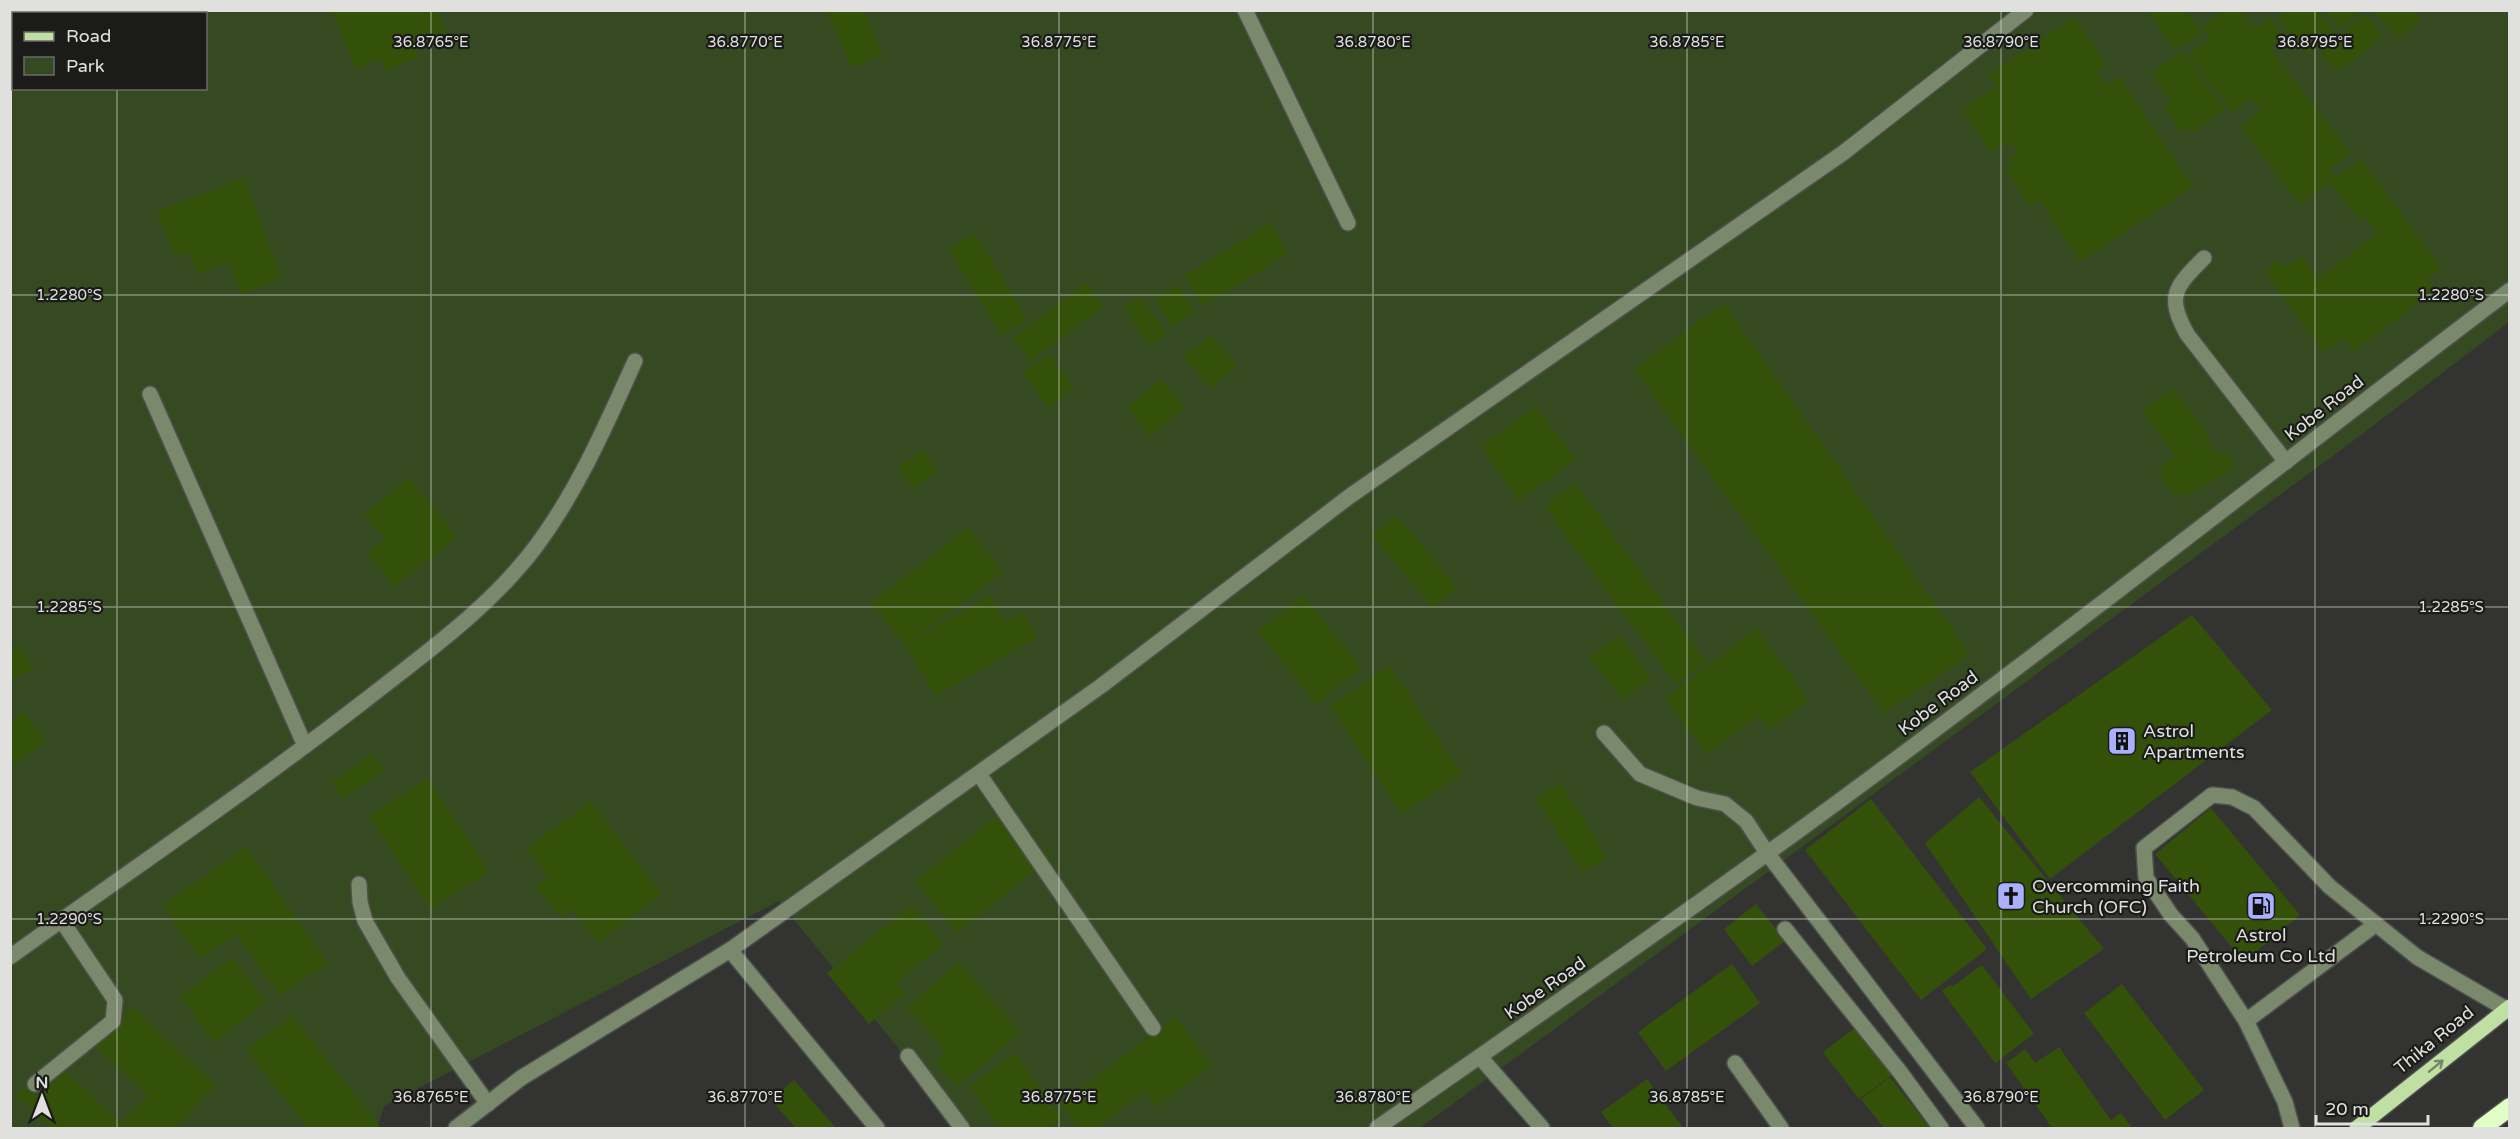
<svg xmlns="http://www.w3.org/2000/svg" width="2520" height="1139" font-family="'Varela Round',sans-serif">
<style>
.green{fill:#364a22;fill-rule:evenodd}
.building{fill:#335108}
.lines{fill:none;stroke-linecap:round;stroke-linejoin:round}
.minor-casing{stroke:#4f504d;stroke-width:18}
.major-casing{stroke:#4f504d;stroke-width:18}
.highway-casing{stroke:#4f504d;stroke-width:21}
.minor{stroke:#7a896c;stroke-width:15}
.major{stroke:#c0dfa3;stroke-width:15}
.highway{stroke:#e0fec5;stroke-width:18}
.oneway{stroke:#768765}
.ticks{fill:none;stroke:#e0e1df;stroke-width:1.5;stroke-opacity:0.45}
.labels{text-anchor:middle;stroke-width:4.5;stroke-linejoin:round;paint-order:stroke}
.street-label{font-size:18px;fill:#e0e1df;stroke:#1b1b1a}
.poi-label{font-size:18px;fill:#e0e1df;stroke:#1b1b1a;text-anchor:start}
.ticks-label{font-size:15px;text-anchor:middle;fill:#e0e1df;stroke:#1b1b1a;stroke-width:4.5;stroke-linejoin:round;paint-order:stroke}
</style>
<rect width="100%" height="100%" fill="#333431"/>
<path class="green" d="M10,11H2509V322L2353,441L1420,1128H963L779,901L384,1106L377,1128H11ZM14,14H206V88H14Z"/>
<g class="building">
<path d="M331,10H437L447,34L415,47L418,57L386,71L381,59L356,69Z"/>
<path d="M826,10H864L883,54L852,68Z"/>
<path d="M2147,10H2186L2202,33L2175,51Z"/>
<path d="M2224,10H2240L2255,29L2268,17L2284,36L2270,48L2351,153L2330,169L2336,178L2361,159L2442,268L2427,279L2433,286L2415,300L2418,303L2354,351L2344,338L2324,353L2264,271L2278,261L2285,268L2302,256L2318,278L2378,233L2365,216L2359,220L2330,182L2300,205L2240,127L2261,111L2251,98L2232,112L2188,55L2210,37L2202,27Z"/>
<path d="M2286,10H2319L2337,35L2307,56L2278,17Z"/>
<path d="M2324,10H2361L2340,29Z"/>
<path d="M2372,10H2413L2421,20L2399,40Z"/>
<path d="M2365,14L2383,36L2338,72L2320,51Z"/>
<path d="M2075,17L2107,65L2097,71L2106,84L2119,76L2193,187L2080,262L2039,200L2030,206L2005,169L2012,165L2008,159L2017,152L2009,141L1991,152L1962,109L1996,86L1988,75Z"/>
<path d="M2182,51L2225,110L2193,133L2189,128L2182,133L2164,108L2171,102L2151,74Z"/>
<path d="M244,178L283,278L241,295L228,262L198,274L189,251L175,257L157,211Z"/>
<path d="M1270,223L1289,253L1203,306L1184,276Z"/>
<path d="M975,233L1028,321L1001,336L949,249Z"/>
<path d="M1086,282L1104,306L1031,361L1013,338Z"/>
<path d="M1178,285L1195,312L1172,326L1155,298Z"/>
<path d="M1141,296L1167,334L1150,346L1123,308Z"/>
<path d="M1724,303L1970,655L1884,713L1634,369Z"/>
<path d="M1211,335L1237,366L1210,389L1184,357Z"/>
<path d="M1049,354L1074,388L1048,408L1023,373Z"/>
<path d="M1161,379L1185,408L1150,436L1127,408Z"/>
<path d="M2173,389L2209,436L2175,456L2143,411Z"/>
<path d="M1536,406L1576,459L1519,501L1480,446Z"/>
<path d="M2207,438L2217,455L2226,450L2236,467L2184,498L2180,492L2174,496L2157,468Z"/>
<path d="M923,450L938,471L913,489L898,467Z"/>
<path d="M410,478L457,537L395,587L368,554L385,539L364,514Z"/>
<path d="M1575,483L1707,662L1676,685L1544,506Z"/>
<path d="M1396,515L1458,588L1433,608L1372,535Z"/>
<path d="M968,528L1003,572L905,645L989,595L1005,623L1023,612L1038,637L936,696L905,645L871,603Z"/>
<path d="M1303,595L1362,668L1317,704L1258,632Z"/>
<path d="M2192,615L2272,710L2050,879L1970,772Z"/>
<path d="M1756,628L1809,700L1770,730L1759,716L1707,755L1665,699Z"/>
<path d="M1619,635L1652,678L1623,700L1589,657Z"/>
<path d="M23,647L33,670L10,679V651Z"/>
<path d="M1390,666L1462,775L1401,814L1330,705Z"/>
<path d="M24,711L46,741L10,767V721Z"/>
<path d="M372,754L384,770L343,799L332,782Z"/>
<path d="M428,778L489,871L430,909L369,816Z"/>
<path d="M1561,783L1607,857L1582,872L1536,798Z"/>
<path d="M1979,797L2104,949L2031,999L1925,843Z"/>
<path d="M1871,799L1987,949L1921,1000L1805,850Z"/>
<path d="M591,801L662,894L598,943L572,908L560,917L536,886L548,877L526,849Z"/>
<path d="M1009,806L1051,857L957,933L915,881Z"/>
<path d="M2211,808L2300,915L2244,962L2155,854Z"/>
<path d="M246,847L328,963L280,996L237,934L200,959L163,905Z"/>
<path d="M1756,904L1785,941L1752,966L1724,929Z"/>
<path d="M911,905L944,944L897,982L906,994L869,1024L827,973Z"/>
<path d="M232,957L267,1001L214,1042L180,997Z"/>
<path d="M959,962L1021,1032L957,1087L935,1062L946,1052L907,1008Z"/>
<path d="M1732,964L1760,1003L1666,1071L1638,1032Z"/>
<path d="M1982,965L2034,1034L1995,1063L1942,991L1950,985L1952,987Z"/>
<path d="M2122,984L2204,1090L2165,1120L2084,1013Z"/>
<path d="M133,1008L216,1085L176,1128H51L16,1096L52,1059L121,1123L148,1095L96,1047Z"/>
<path d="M292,1015L381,1128H308L246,1050Z"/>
<path d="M1175,1017L1212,1065L1156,1108L1145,1092L1097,1128H1078L1060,1104Z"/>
<path d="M1856,1027L1892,1075L1859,1099L1823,1052Z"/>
<path d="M2059,1047L2111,1120L2121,1113L2132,1128H2052L2006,1063L2025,1049L2035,1063Z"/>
<path d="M1015,1053L1062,1118L1047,1128H1000L969,1086Z"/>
<path d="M1890,1077L1930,1128H1884L1861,1099Z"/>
<path d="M1647,1079L1683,1128H1613L1601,1112Z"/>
<path d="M794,1080L836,1128H796L771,1100Z"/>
</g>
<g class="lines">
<g class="minor-casing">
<g id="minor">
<path d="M1245,10L1348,223"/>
<path d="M2204,258C2175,287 2166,296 2187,334L2286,462"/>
<path d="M150,394L305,746"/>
<path d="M1604,733L1640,774L1697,798L1725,804L1746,821L1767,853L1977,1128"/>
<path d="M979,774L1153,1028"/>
<path d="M359,884L360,902L365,921L398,978L488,1104"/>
<path d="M1785,929L1900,1072L1941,1128"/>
<path d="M730,950L1101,686L1350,496L1843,153L2026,10"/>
<path d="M10,957C128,872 248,791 363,702C424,654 490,608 537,545C579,488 606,425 635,361"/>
<path d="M2246,1021L2376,924"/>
<path d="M908,1056L962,1128"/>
<path d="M1480,1057L1542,1128"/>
<path d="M1735,1063L1781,1128"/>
<path d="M35,1084L113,1021L115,1000L62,921"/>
<path d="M456,1128L521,1078L730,950L877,1128"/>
<path d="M1377,1128C1543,1012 1710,897 1873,776C2088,617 2297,451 2510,290"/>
<path d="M2292,1128L2285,1102L2246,1021L2192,938L2171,915L2146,878L2144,848L2212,795L2232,797L2254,808L2330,887L2417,957L2506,1009"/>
</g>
</g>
<g class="major-casing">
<path id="major" d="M2357,1128L2510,1007"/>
</g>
<g class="highway-casing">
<path id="highway" d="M2482,1128L2510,1107"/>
</g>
<use href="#minor" class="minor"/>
<use href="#major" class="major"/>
<use href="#highway" class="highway"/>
</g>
<defs><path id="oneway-shaft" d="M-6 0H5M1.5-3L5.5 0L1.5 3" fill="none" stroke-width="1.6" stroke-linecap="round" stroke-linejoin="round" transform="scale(1.5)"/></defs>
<use class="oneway" href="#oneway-shaft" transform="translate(2436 1066) rotate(-39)"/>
<path class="ticks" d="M117,10V14M431,10V1128M745,10V1128M1059,10V1128M1373,10V1128M1687,10V1128M2001,10V1128M2315,10V1128M117,88V1128M10,295H2510M10,607H2510M10,919H2510"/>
<defs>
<g id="building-square" transform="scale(1.5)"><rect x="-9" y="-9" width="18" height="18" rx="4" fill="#aab0fb" stroke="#1b1b1a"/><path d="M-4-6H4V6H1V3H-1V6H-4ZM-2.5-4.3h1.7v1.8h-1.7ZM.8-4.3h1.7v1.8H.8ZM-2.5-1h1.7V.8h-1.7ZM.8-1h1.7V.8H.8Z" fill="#111"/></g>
<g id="church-square" transform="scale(1.5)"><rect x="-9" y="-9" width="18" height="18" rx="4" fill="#aab0fb" stroke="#1b1b1a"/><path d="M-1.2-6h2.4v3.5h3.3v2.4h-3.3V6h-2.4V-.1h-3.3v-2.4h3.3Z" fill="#111"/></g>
<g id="fuel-square" transform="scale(1.5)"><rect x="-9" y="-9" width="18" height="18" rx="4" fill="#aab0fb" stroke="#1b1b1a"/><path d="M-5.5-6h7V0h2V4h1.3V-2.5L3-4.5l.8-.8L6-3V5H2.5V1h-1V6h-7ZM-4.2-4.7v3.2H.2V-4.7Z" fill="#111"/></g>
</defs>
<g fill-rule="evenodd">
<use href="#building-square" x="2122" y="741"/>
<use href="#church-square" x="2011" y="896"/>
<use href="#fuel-square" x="2261" y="906"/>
</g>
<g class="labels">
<g class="street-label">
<text transform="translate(2324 408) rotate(-38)" y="6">Kobe Road</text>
<text transform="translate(1938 703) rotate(-37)" y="6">Kobe Road</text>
<text transform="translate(1545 988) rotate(-35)" y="6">Kobe Road</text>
<text transform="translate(2434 1040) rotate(-39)" y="6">Thika Road</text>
</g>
<g class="poi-label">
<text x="2143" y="737">Astrol<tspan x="2143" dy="21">Apartments</tspan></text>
<text x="2032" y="892">Overcomming Faith<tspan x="2032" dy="21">Church (OFC)</tspan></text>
<text x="2261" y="941" text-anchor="middle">Astrol<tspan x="2261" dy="21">Petroleum Co Ltd</tspan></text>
</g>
</g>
<g class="ticks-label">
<text x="431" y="47">36.8765°E</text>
<text x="745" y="47">36.8770°E</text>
<text x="1059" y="47">36.8775°E</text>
<text x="1373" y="47">36.8780°E</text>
<text x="1687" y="47">36.8785°E</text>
<text x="2001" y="47">36.8790°E</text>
<text x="2315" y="47">36.8795°E</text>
<text x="69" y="300">1.2280°S</text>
<text x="2451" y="300">1.2280°S</text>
<text x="69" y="612">1.2285°S</text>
<text x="2451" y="612">1.2285°S</text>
<text x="69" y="924">1.2290°S</text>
<text x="2451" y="924">1.2290°S</text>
<text x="431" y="1102">36.8765°E</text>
<text x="745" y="1102">36.8770°E</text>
<text x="1059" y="1102">36.8775°E</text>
<text x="1373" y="1102">36.8780°E</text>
<text x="1687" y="1102">36.8785°E</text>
<text x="2001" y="1102">36.8790°E</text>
</g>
<rect width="2520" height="1139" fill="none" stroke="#e0e1df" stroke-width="24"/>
<rect x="12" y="12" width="195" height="78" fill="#1b1b1a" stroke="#6a6a69" stroke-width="1.5"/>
<rect x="24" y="32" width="30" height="9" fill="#c0dfa3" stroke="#6a6a69" stroke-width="1.5"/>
<text x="66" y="42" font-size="18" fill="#e0e1df">Road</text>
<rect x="24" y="57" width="30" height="18" fill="#364a22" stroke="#6a6a69" stroke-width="1.5"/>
<text x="66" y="72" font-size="18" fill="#e0e1df">Park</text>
<g transform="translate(42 1097)" stroke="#1b1b1a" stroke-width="4.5" paint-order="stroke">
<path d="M0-4.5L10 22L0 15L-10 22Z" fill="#e0e1df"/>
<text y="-9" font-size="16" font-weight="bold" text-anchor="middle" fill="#e0e1df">N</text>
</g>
<path d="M2316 1115v9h112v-9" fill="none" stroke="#e0e1df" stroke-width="3"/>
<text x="2325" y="1115" font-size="18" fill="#e0e1df" stroke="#1b1b1a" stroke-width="4.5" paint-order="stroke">20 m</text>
</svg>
